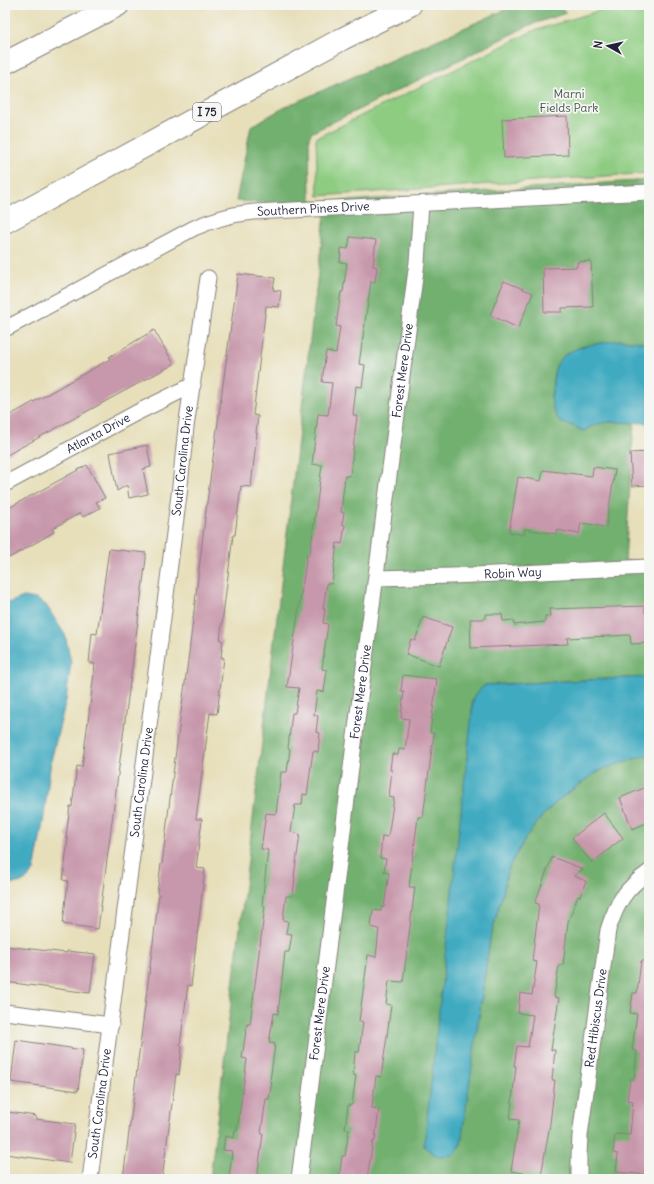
<svg xmlns="http://www.w3.org/2000/svg" width="654" height="1184" font-family="Delius,sans-serif">
<style>
.green{fill:#8ecc82;stroke:#58775e}
.forest{fill:#72b070;stroke:#4a6956}
.water{fill:#41aac1;stroke:#32667e}
.building{fill:#c797ab}
.lines{fill:none;stroke-linecap:round;stroke-linejoin:round}
.minor-casing{stroke:#84807a;stroke-width:17}
.highway-casing{stroke:#84807a;stroke-width:24}
.minor{stroke:#fff;stroke-width:15}
.highway{stroke:#fff;stroke-width:22}
.labels{text-anchor:middle;stroke-width:3.5;stroke-linejoin:round;paint-order:stroke}
.shield{fill:#f6f6f2;stroke:#626272;stroke-width:1}
.shield-label{font-size:11px;font-weight:bold;fill:#22223b}
.park-label{font-size:12px;fill:#425550;stroke:#f6f6f2}
.street-label{font-size:12px;fill:#22223b;stroke:#f6f6f2}
</style>
<rect width="100%" height="100%" fill="#f6f6f2"/>
<filter id="ink" filterUnits="userSpaceOnUse"><feTurbulence type="fractalNoise" baseFrequency=".025" numOctaves="2"/><feDisplacementMap in="SourceGraphic" scale="8" xChannelSelector="R" yChannelSelector="G"/><feConvolveMatrix kernelMatrix="1 2 1 2 8 2 1 2 1" color-interpolation-filters="sRGB"/></filter>
<filter id="wash" filterUnits="userSpaceOnUse"><feTurbulence type="fractalNoise" baseFrequency=".012" numOctaves="4" result="noise"/><feDisplacementMap in="SourceGraphic" scale="16" xChannelSelector="R" yChannelSelector="G"/><feGaussianBlur stdDeviation="0.9" result="paint"/><feColorMatrix in="noise" values="0 0 0 0 0 0 0 0 0 0 0 0 0 0 0 0 0 1.4 0 .05"/><feComposite in="paint" operator="in"/></filter>
<g filter="url(#wash)">
<rect width="100%" height="100%" fill="#e7dfba"/>
<path class="green" d="M617,5H649V173L318,196L316,138L533,31Z"/>
<path class="forest" d="M516,5H560L566,13L530,25L311,133L309,138L310,196L312,200L318,203L649,180V343L621,340L581,347L570,352L554,372L551,397L560,422L573,426L583,431C601,420 613,421 634,423L625,561H649V677L485,685L472,700L476,1030L479,1017L490,938L504,889L506,877L510,865L528,834L543,815L561,798L592,775L615,764L649,754V1179H210L326,206L236,201L251,126L287,106Z"/>
<g class="water">
<path d="M621,340L649,343V423L608,422L594,425L583,431L573,426L560,422C551,408 550,401 553,384C554,375 554,367 560,360C571,345 603,343 621,340Z"/>
<path d="M24,597L36,599L46,605L65,635L71,662L66,700L51,761L43,823L34,871L25,881L5,886V604Z"/>
<path d="M649,677V754L603,769L592,775L561,798L543,815L528,834L510,865L506,877L504,889L490,938L461,1144L455,1154C440,1158 435,1157 424,1146L472,713C472,699 474,694 485,685Z"/>
</g>
<g id="blocks">
<g class="building">
<path d="M567,116L568,155L504,158L502,119Z"/>
<path d="M350,237L376,240L373,266L377,267L375,282L371,281L359,364L365,365L362,387L356,386L353,415L357,416L350,476H345L341,512L344,513L342,524L345,525L342,544L337,543L332,584L327,583L323,609H325L323,623L328,624L322,669L327,670L324,692L317,691L314,715L318,716L316,732L320,733L318,752L313,751L307,795L303,794L302,805H295L291,832L300,834L294,877H295L293,896H286L283,920L288,921L286,933L292,934L289,952H285L278,1014L274,1013L269,1043L275,1044L270,1081H272L269,1099H266L261,1133L263,1134L257,1179H229L232,1151L223,1150L225,1136L234,1138L235,1130L237,1131L247,1059L242,1058L247,1024H250L265,906L262,905L268,850L261,849L266,813L276,814L281,772H287L290,749L288,748L292,713H295L299,688L287,687L307,554H310L322,465L312,464L314,447L318,414L328,415L332,383L322,382L326,351L336,353L340,327L336,326L341,292H343L347,263L340,262L341,248L348,249Z"/>
<path d="M591,261L593,307L562,308V312H544L543,268L577,267V262Z"/>
<path d="M238,274L275,278L273,290L281,291L279,307L266,306L253,415L258,416L256,433H257L251,487L241,486L235,535H233L220,640L223,641L221,657L224,658L217,714L210,713L196,819H202L196,868L205,869L191,986L188,985L180,1045L182,1046L179,1075L176,1074L162,1179H123L152,951L159,894L157,893L161,864H162L175,758L189,653L207,502Z"/>
<path d="M504,281L533,293L518,328L490,315Z"/>
<path d="M154,330L174,364L5,456V418L110,359L109,357Z"/>
<path d="M147,445L151,467L143,469L148,494L129,498L127,485L117,491L110,453Z"/>
<path d="M649,452V485L632,486L630,453Z"/>
<path d="M87,465L105,498L96,502L100,508L83,517L80,513L52,529L54,532L9,558L5,551V510Z"/>
<path d="M593,467L615,470L606,527L581,523L579,534L557,530L556,534L525,529L524,535L509,532L518,477L541,481L543,470L592,476Z"/>
<path d="M109,549L146,553V559L98,929L63,924L68,881L63,880L68,838L66,837L70,806L72,807L77,766L82,767L90,706L95,664L89,663L92,633L97,634Z"/>
<path d="M645,606V613H649V643L631,644L630,635L567,638L568,644L471,648L470,619H485V614H502L503,621L514,620V625L545,622V616H550L549,609Z"/>
<path d="M423,617L452,627L439,666L406,654L411,639L415,641Z"/>
<path d="M403,675L437,679L430,733H434L423,817H418L409,887H415L403,982L389,981L386,1004L391,1005L387,1036L381,1077L376,1076L372,1108L379,1109L375,1141H373L367,1179H339L342,1156H345L349,1129H345L348,1105H352L356,1075H353L355,1052H359L363,1022L359,1021L368,955L376,957L379,929L371,927L373,910L381,911V907H384L389,873L384,872L386,859L380,858L382,836L388,837L394,798L389,797L392,770H390L392,754L398,755L399,749L405,750L409,719L401,718L404,691H401Z"/>
<path d="M649,786V822L632,829L620,798Z"/>
<path d="M604,813L623,838L592,863L572,838Z"/>
<path d="M552,857L583,869L574,876L586,881L580,897L578,896L568,922L563,965H559L554,997L559,998L551,1050H555L552,1080H555L550,1124L541,1176L511,1171L519,1120L510,1119L516,1066H514L517,1046L528,1047L533,1015L518,1013L520,993L532,995L537,962L532,961L539,904L535,903Z"/>
<path d="M5,946L67,953V951L95,954L90,993L5,982Z"/>
<path d="M641,961H649V1175L616,1172L618,1154L613,1153L615,1134L630,1135L633,1101L627,1100L630,1079H634L637,1051L632,1050L637,1014L630,1013L633,993H637Z"/>
<path d="M16,1040L83,1050L78,1091L11,1082Z"/>
<path d="M8,1112L36,1116V1119L75,1124L70,1163L5,1154V1135Z"/>
</g>
</g>
</g>
<g filter="url(#ink)">
<use href="#blocks" fill-opacity="0" stroke="#84807a" stroke-width="1"/>
<g class="lines">
<g class="minor-casing">
<g id="minor">
<path id="s1" d="M5,329L194,228C214,219 233,214 254,212L649,192"/>
<path id="s2" d="M5,484L136,413L193,385"/>
<path id="s3" d="M376,578L452,576L649,567"/>
<path d="M5,1012L111,1025"/>
<path id="s4" d="M90,1179L179,495L186,427L208,278"/>
<path id="s5" d="M299,1179L356,728L417,262L421,204"/>
<path id="s6" d="M579,1179V1155L580,1136L608,930C617,902 625,889 649,872"/>
</g>
</g>
<g class="highway-casing">
<g id="highway">
<path d="M5,63L118,5"/>
<path d="M5,222L342,39L410,5"/>
</g>
</g>
<use href="#minor" class="minor"/>
<use href="#highway" class="highway"/>
</g>
</g>
<g class="labels">
<rect class="shield" x="193" y="103" width="28" height="18" rx="3"/>
<g class="shield-label">
<text x="207" y="116">I 75</text>
</g>
<g class="park-label">
<text x="569" y="98">Marni<tspan x="569" dy="14">Fields Park</tspan></text>
</g>
<g class="street-label">
<text dy="4" stroke="none"><textPath href="#s1" startOffset="336">Southern Pines Drive</textPath></text>
<text dy="4" stroke="none"><textPath href="#s5" startOffset="815">Forest Mere Drive</textPath></text>
<text dy="4" stroke="none"><textPath href="#s2" startOffset="106">Atlanta Drive</textPath></text>
<text dy="4" stroke="none"><textPath href="#s4" startOffset="724">South Carolina Drive</textPath></text>
<text dy="4" stroke="none"><textPath href="#s3" startOffset="137">Robin Way</textPath></text>
<text dy="4" stroke="none"><textPath href="#s5" startOffset="491">Forest Mere Drive</textPath></text>
<text dy="4" stroke="none"><textPath href="#s4" startOffset="400">South Carolina Drive</textPath></text>
<text dy="4" stroke="none"><textPath href="#s5" startOffset="167">Forest Mere Drive</textPath></text>
<text dy="4" stroke="none"><textPath href="#s6" startOffset="162">Red Hibiscus Drive</textPath></text>
<text dy="4" stroke="none"><textPath href="#s4" startOffset="76">South Carolina Drive</textPath></text>
</g>
</g>
<rect width="654" height="1184" fill="none" stroke="#f6f6f2" stroke-width="20"/>
<g transform="translate(608 46) rotate(278)" stroke="#f6f6f2" stroke-width="3" paint-order="stroke">
<path d="M0-3L7 15L0 10L-7 15Z" fill="#22223b"/>
<text y="-6" font-size="11" font-weight="bold" text-anchor="middle" fill="#22223b">N</text>
</g>
</svg>
